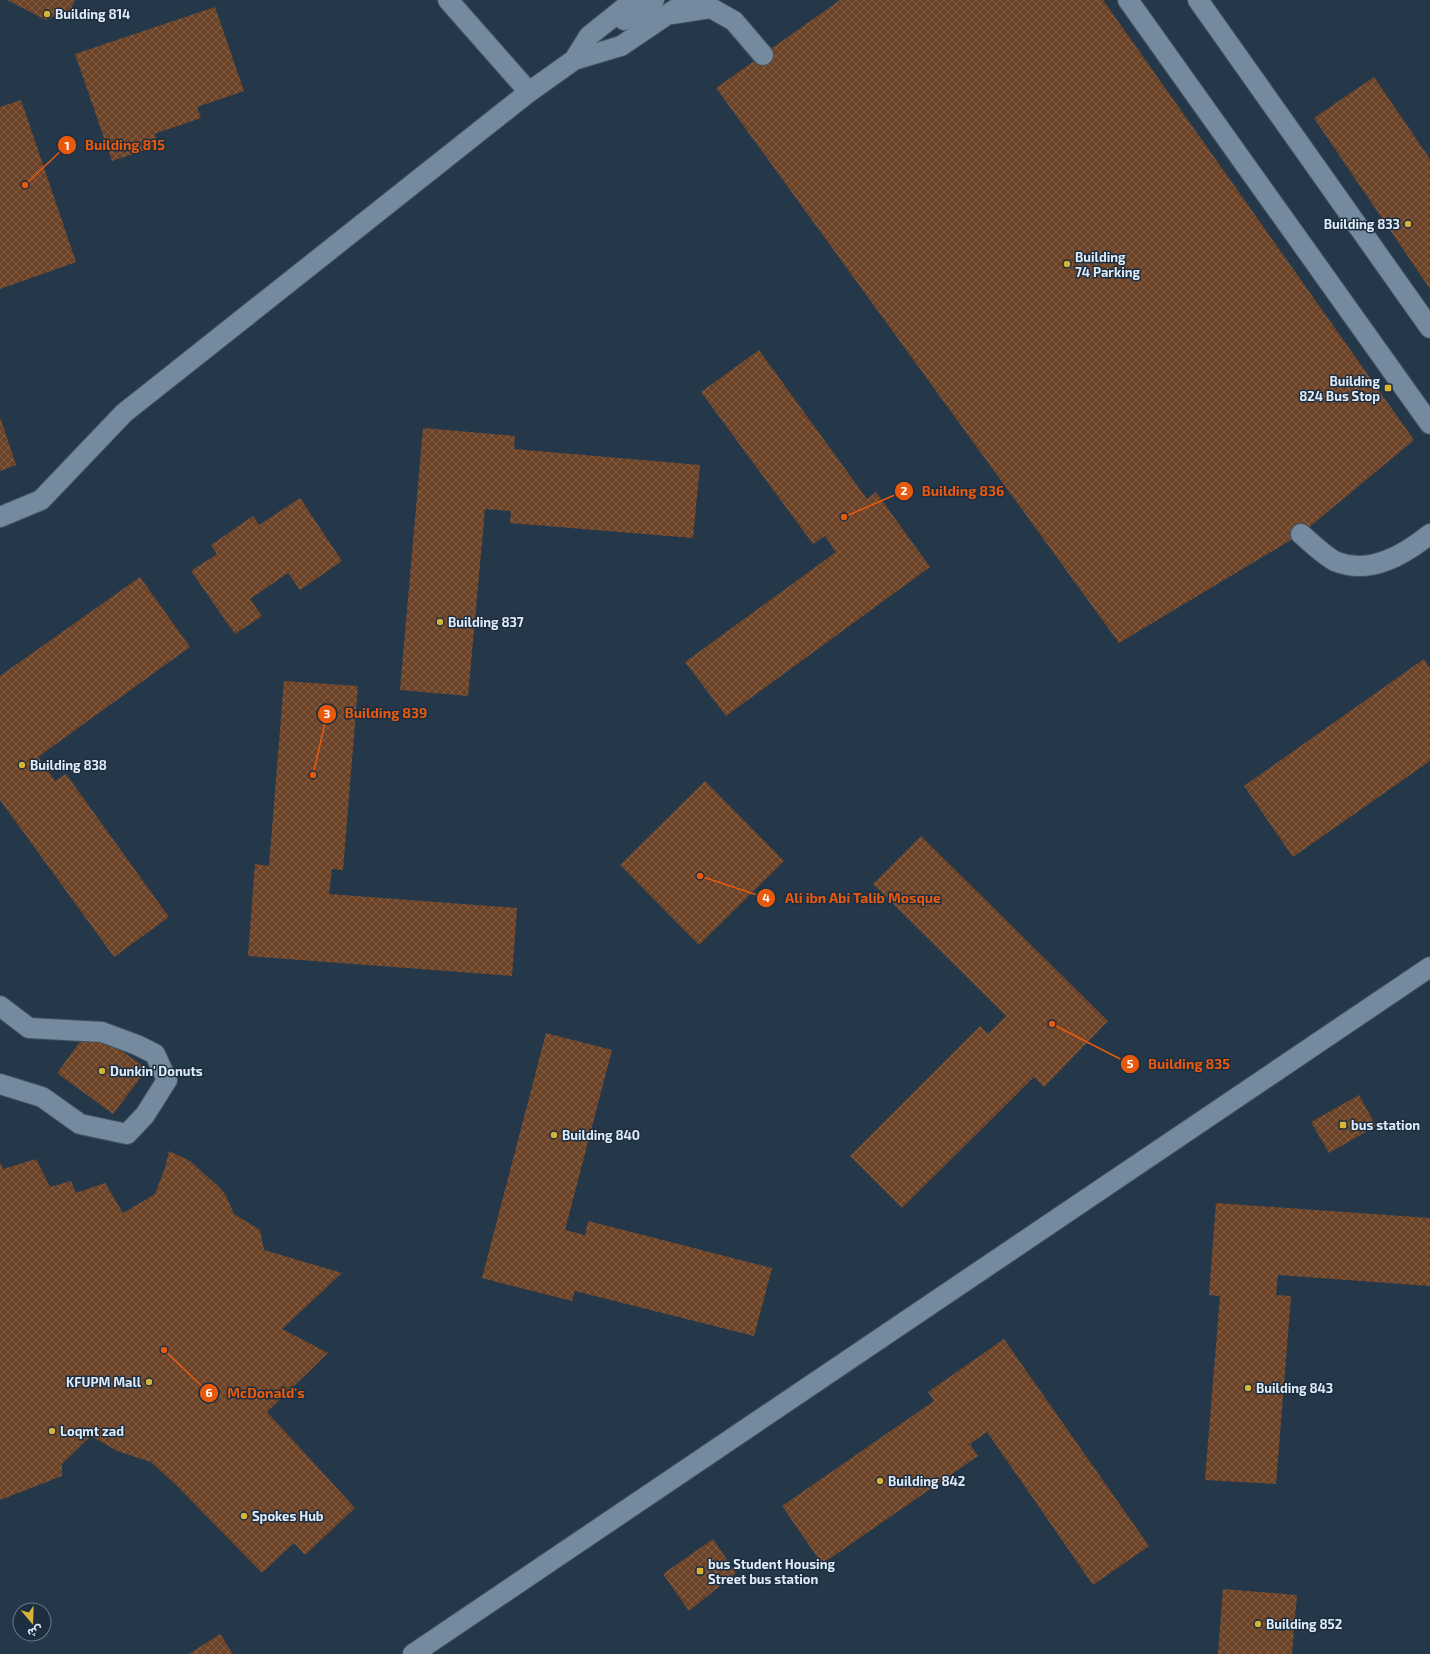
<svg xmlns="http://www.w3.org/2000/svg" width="1430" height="1654" font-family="'Exo 2','Noto Sans Arabic',sans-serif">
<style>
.building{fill:url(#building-cross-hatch)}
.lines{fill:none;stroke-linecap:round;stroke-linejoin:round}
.lane-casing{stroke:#435463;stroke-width:22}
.lane{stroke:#758a9f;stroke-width:20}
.poi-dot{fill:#d7b434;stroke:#1c2e40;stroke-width:1.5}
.labels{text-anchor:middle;stroke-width:3;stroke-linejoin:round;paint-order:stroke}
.poi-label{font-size:13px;font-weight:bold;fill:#deeaf6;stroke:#1c2e40;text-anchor:start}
.leader{fill:none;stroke:#e8590c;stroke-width:1.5}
.callout-dot{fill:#e8590c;stroke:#1c2e40;stroke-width:1.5}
.mark-label{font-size:12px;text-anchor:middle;font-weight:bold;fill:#fff}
.callout-label{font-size:14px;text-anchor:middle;font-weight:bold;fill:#e8590c;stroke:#1c2e40;stroke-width:3;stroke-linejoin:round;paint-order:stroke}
</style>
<defs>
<pattern id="building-cross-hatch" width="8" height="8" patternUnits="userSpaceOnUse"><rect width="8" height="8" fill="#6d4327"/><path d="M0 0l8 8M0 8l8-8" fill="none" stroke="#815e47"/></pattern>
</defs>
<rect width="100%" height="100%" fill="#25384a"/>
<g class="building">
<path d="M7,0H75L71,9L46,20Z"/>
<path d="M840,0H1103L1414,440L1301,534L1119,643L716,88Z"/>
<path d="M215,7L244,91L197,107L201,118L154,134L160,145L112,161L75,54Z"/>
<path d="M1374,77L1430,159V289L1314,118Z"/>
<path d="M21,100L76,262L0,289V107Z"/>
<path d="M759,350L867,499L876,492L930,567L726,716L685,662L836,552L825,536L813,544L701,392Z"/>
<path d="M0,417L16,465L0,471Z"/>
<path d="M423,428L515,436L514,449L700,465L693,538L510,523L511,511L485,509L468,696L400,690Z"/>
<path d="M300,498L342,561L300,590L288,573L250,599L262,616L235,634L191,571L217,554L211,545L253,516L259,525Z"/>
<path d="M140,577L190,647L38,757L55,781L66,774L169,917L114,957L0,800V676Z"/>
<path d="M1424,659L1430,669V761L1293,857L1244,786Z"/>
<path d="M284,681L358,686L343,870L332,869L329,894L517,908L512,976L248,956L255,864L269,866Z"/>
<path d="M705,781L784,861L699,945L620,865Z"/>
<path d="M921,836L1108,1021L1044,1087L1034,1077L902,1208L850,1156L980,1026L988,1034L1006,1016L873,884Z"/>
<path d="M90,1028L147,1069L113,1114L57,1073Z"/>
<path d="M546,1033L612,1050L565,1230L585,1235L588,1221L772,1268L754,1336L575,1291L572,1301L482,1278Z"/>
<path d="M1359,1095L1376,1126L1329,1153L1311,1122Z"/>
<path d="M169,1151L190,1161L219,1187L225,1194L234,1214L260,1230L264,1250L342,1273L282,1329L328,1353L267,1412L355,1508L305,1555L294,1543L262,1573L176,1485L151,1462L117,1451L91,1436L62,1464V1476L0,1500V1162L3,1169L36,1159L50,1187L71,1181L76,1193L105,1183L123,1213L155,1194L165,1168Z"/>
<path d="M1216,1203L1430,1218V1286L1278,1275L1276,1295L1291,1296L1276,1484L1205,1480L1220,1296L1209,1295Z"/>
<path d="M1004,1339L1149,1546L1093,1585L987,1432L970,1444L978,1456L822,1564L782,1506L934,1401L928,1392Z"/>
<path d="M713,1539L736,1573L689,1611L663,1574Z"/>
<path d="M1223,1589L1297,1595L1292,1654H1218Z"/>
<path d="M220,1634L233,1654H189Z"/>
</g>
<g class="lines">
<g class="lane-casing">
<g id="lane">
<path d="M448,0L529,92"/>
<path d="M1128,0L1430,424"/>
<path d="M1198,0L1430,328"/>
<path d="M672,14L711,8L734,21L763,55"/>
<path d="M624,20L654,0"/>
<path d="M574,60L621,46L689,0"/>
<path d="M0,517L41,500L124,413L529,92L574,60L589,36L634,0"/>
<path d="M1301,534C1309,541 1328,559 1337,562C1371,575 1405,554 1430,534"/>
<path d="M0,1006L29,1028L102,1032L137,1045L155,1054L167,1080L145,1115L127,1134L80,1124L42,1097L0,1084"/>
<path d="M413,1654L1430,967"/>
</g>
</g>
<use href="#lane" class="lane"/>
</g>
<g class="poi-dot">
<circle cx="47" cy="14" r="4"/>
<circle cx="1408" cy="224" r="4"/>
<circle cx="1067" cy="264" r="4"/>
<rect x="1384" y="384" width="8" height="8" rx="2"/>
<circle cx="440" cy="622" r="4"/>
<circle cx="22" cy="765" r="4"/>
<circle cx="102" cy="1071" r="4"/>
<rect x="1339" y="1121" width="8" height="8" rx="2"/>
<circle cx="554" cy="1135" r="4"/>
<circle cx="149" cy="1382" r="4"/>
<circle cx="1248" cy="1388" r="4"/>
<circle cx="52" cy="1431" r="4"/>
<circle cx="880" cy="1481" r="4"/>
<circle cx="244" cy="1516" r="4"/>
<rect x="696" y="1567" width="8" height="8" rx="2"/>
<circle cx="1258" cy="1624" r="4"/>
</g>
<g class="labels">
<g class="poi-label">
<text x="55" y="19">Building 814</text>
<text x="1400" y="229" text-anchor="end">Building 833</text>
<text x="1075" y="262">Building<tspan x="1075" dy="15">74 Parking</tspan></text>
<text x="1380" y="386" text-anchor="end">Building<tspan x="1380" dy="15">824 Bus Stop</tspan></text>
<text x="448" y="627">Building 837</text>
<text x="30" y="770">Building 838</text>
<text x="110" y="1076">Dunkin' Donuts</text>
<text x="1351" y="1130">bus station</text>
<text x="562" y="1140">Building 840</text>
<text x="141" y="1387" text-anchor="end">KFUPM Mall</text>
<text x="1256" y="1393">Building 843</text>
<text x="60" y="1436">Loqmt zad</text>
<text x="888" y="1486">Building 842</text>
<text x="252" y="1521">Spokes Hub</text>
<text x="708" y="1569">bus Student Housing<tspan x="708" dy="15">Street bus station</tspan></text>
<text x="1266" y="1629">Building 852</text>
</g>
</g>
<path class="leader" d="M25 185L67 145M844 517L904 491M313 775L327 714M700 876L766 898M1052 1024L1130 1064M164 1350L209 1393"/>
<g class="callout-dot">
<circle cx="25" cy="185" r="4"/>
<circle cx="844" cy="517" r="4"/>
<circle cx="313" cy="775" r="4"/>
<circle cx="700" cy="876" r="4"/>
<circle cx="1052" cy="1024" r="4"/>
<circle cx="164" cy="1350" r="4"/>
<circle cx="67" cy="145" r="10"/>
<circle cx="904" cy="491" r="10"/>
<circle cx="327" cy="714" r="10"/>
<circle cx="766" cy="898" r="10"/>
<circle cx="1130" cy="1064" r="10"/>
<circle cx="209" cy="1393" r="10"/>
</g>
<g class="mark-label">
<text x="67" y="150">1</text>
<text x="904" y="495">2</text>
<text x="327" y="718">3</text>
<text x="766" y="902">4</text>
<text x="1130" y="1068">5</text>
<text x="209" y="1397">6</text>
</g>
<g class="callout-label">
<text x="125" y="150">Building 815</text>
<text x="963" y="496">Building 836</text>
<text x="386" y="718">Building 839</text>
<text x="863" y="903">Ali ibn Abi Talib Mosque</text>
<text x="1189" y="1069">Building 835</text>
<text x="266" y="1398">McDonald's</text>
</g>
<g transform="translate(32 1622) rotate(161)"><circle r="19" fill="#1c2e40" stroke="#6a7989"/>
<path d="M0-3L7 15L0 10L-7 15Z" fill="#d7b434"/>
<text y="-6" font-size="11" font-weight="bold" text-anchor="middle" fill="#deeaf6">ش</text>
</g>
</svg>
